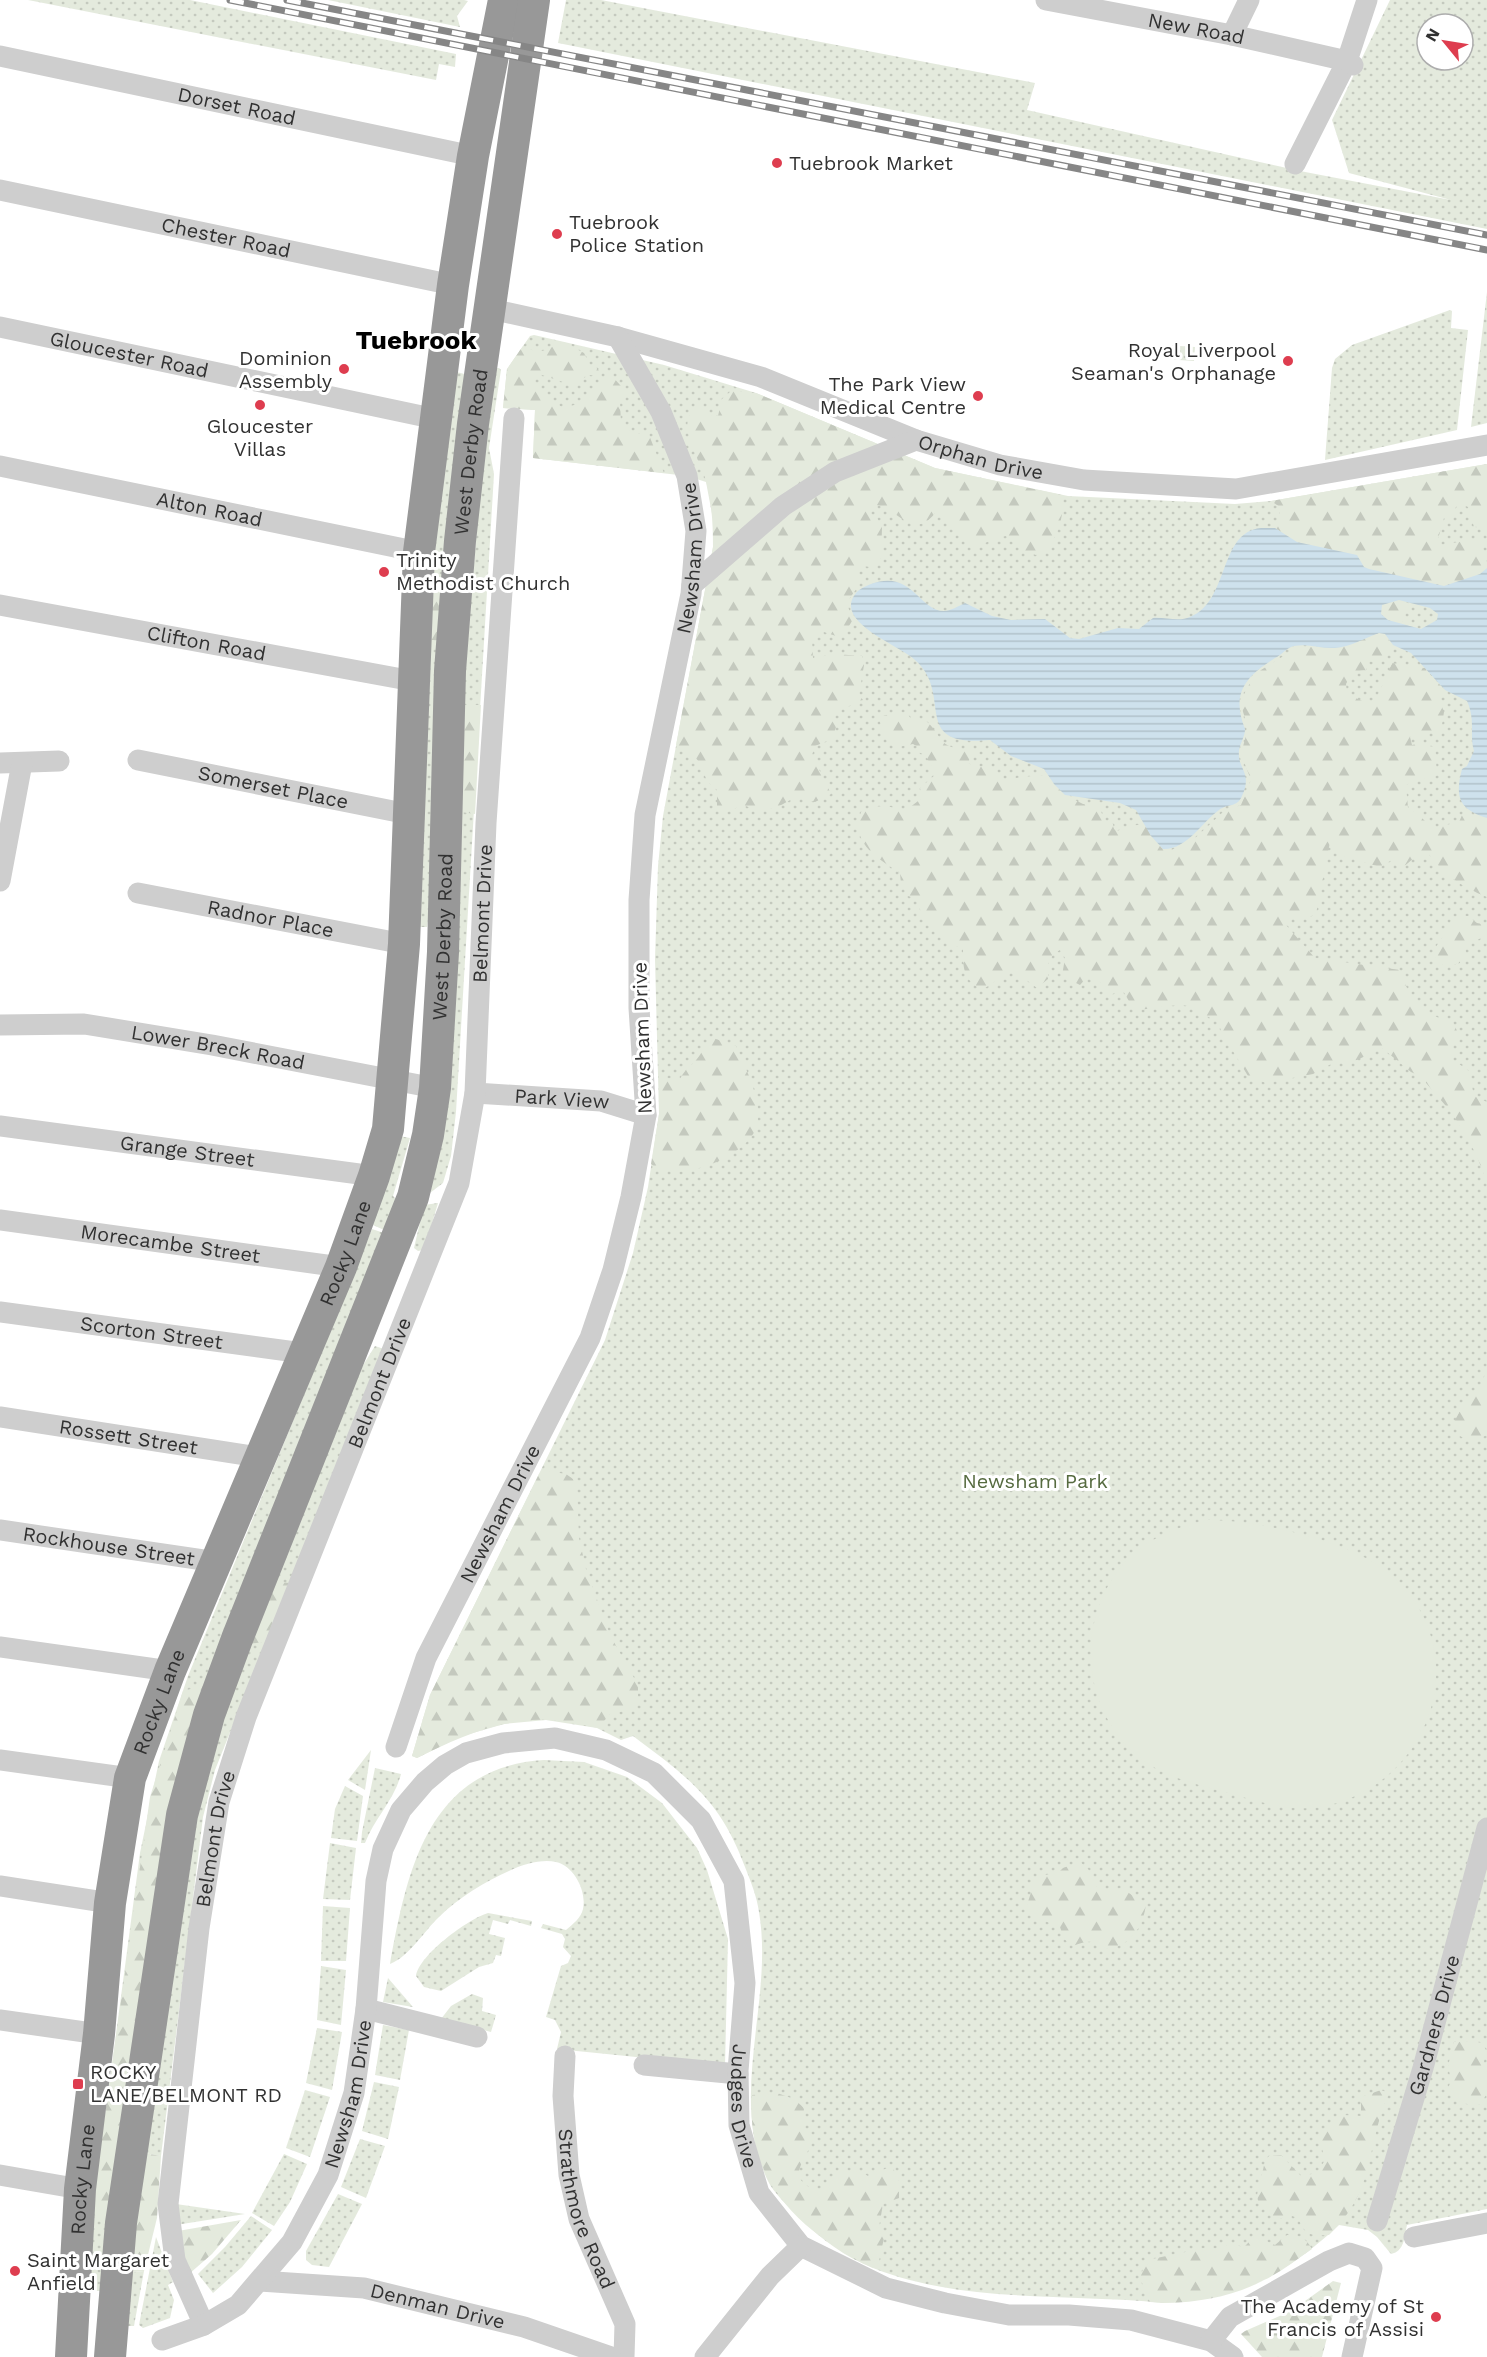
<svg xmlns="http://www.w3.org/2000/svg" width="1487" height="2357" font-family="'Work Sans',sans-serif">
<style>
.green{fill:url(#green-dots);fill-rule:evenodd}
.forest{fill:url(#forest-firs)}
.pitch{fill:#e4eadd}
.water{fill:url(#water-rules);fill-rule:evenodd}
.lines{fill:none;stroke-linecap:round;stroke-linejoin:round}
.minor{stroke:#cecece;stroke-width:21}
.highway{stroke:#989898;stroke-width:32}
.rail-casing{stroke:#868686;stroke-width:7}
.rail{stroke:#fff;stroke-width:4.5;stroke-dasharray:14;stroke-linecap:butt}
.poi-dot{fill:#de3d4f;stroke:#fff;stroke-width:2}
.labels{text-anchor:middle;stroke-width:6;stroke-linejoin:round;paint-order:stroke}
.street-label{font-size:20px;fill:#313131;stroke:#fff}
.poi-label{font-size:20px;fill:#313131;stroke:#fff;text-anchor:start}
.park-label{font-size:20px;fill:#566b40;stroke:#fff}
.district-label{font-size:26px;font-weight:bold;fill:#000;stroke:#fff}
</style>
<defs>
<pattern id="green-dots" width="8" height="8" patternUnits="userSpaceOnUse" patternTransform="scale(1.5)"><rect width="8" height="8" fill="#e4eadd"/><path d="M2 2h.1M6 6h.1" fill="none" stroke="#c4c9be" stroke-width="1.8" stroke-linecap="round"/></pattern>
<pattern id="forest-firs" width="22" height="20" patternUnits="userSpaceOnUse" patternTransform="scale(1.5)"><rect width="22" height="20" fill="#e4eadd"/><path d="M5 1l3.5 6h-7zM16 11l3.5 6h-7z" fill="#c4c9be"/></pattern>
<pattern id="water-rules" width="6" height="5" patternUnits="userSpaceOnUse" patternTransform="scale(1.5)"><rect width="6" height="5" fill="#cee1ec"/><path d="M0 2.5h6" fill="none" stroke="#b1c2cb"/></pattern>
</defs>
<rect width="100%" height="100%" fill="#fff"/>
<g class="green">
<path d="M28,0H190L456,54L455,67L439,64L436,80Z"/>
<path d="M328,0H464L468,1L457,16L460,27Z"/>
<path d="M566,0H601L1035,83L1027,110L1300,171L1451,200L1349,173L1332,120L1390,0H1487V229L558,43ZM1427,24H1463V60H1427Z"/>
<path d="M1487,292V423L1471,427Z"/>
<path d="M1450,310L1452,311L1451,328L1468,330L1457,430L1325,460L1332,368L1335,359L1352,345Z"/>
<path d="M534,335L664,365L756,393L935,468L1068,496L1235,504L1271,501L1487,464V2209L1407,2225C1404,2237 1405,2251 1391,2254L1377,2237L1368,2230L1339,2225C1287,2274 1235,2300 1163,2303C1067,2293 964,2304 873,2268C845,2257 821,2239 800,2218C789,2207 773,2193 767,2179C728,2096 774,2000 759,1912C757,1897 751,1882 745,1867C721,1801 688,1777 633,1736L621,1740L597,1728L546,1720L504,1724L459,1737L417,1758L412,1756L430,1695L605,1340L633,1253L648,1187L659,1114L655,959L658,866L663,816L713,547V519L706,482L687,476L533,458L535,410L503,408L507,369L530,336Z"/>
<path d="M1165,345L1195,347L1194,361L1164,359Z"/>
<path d="M490,368H499L501,370L489,448L494,474L456,1112L451,1156L443,1183L422,1199Z"/>
<path d="M453,371L468,375L433,895L427,927H419L426,640Z"/>
<path d="M399,1136L410,1138L393,1196L397,1200L384,1230L373,1225Z"/>
<path d="M438,1203L425,1247L423,1250L418,1251L414,1248L424,1205Z"/>
<path d="M372,1229L387,1234L239,1608L101,2291H82L140,1853L159,1761L188,1676Z"/>
<path d="M375,1346L384,1349L215,1770L203,1817L161,2156L144,2153L204,1766L347,1391Z"/>
<path d="M371,1750L365,1790L348,1780Z"/>
<path d="M544,1760L584,1762L627,1777L662,1803L697,1848L707,1870L728,1939L725,2066L557,2049L561,2032L555,2020L546,2017L561,1966L568,1963L571,1956L563,1947L565,1939L562,1934L541,1928L543,1924L566,1930C573,1924 581,1918 583,1909C587,1891 574,1866 556,1862C542,1859 524,1864 511,1870C487,1880 458,1898 439,1917C424,1931 410,1956 390,1964C407,1871 428,1767 544,1760Z"/>
<path d="M375,1768L401,1774C395,1799 374,1819 365,1843H361L362,1832Z"/>
<path d="M345,1786L363,1796L357,1841L331,1838L335,1809Z"/>
<path d="M330,1843L356,1848L350,1900L323,1899Z"/>
<path d="M323,1906L350,1908L346,1961H321Z"/>
<path d="M488,1913L532,1921L531,1926L510,1920L508,1924L493,1920L489,1934L505,1938L501,1956L496,1955L493,1963L479,1967L441,1991L424,1987L416,1976C419,1955 468,1919 488,1913Z"/>
<path d="M321,1966L346,1970L341,2025L317,2020Z"/>
<path d="M388,1978L413,2007L383,2002Z"/>
<path d="M472,1994L483,1998L482,2011L496,2015L491,2032L441,2019L451,2006Z"/>
<path d="M383,2025L409,2030L400,2080L375,2075Z"/>
<path d="M317,2028L342,2032L332,2090L306,2083Z"/>
<path d="M374,2082L399,2087L388,2139L362,2131Z"/>
<path d="M305,2090L330,2097L310,2157L286,2148Z"/>
<path d="M360,2139L385,2146L366,2198L341,2187Z"/>
<path d="M284,2154L307,2164L290,2202L274,2226L252,2213Z"/>
<path d="M338,2194L362,2204L329,2267L312,2265L306,2260V2251Z"/>
<path d="M176,2204L245,2214L176,2225Z"/>
<path d="M251,2216L272,2230L242,2267L213,2293L198,2274L225,2247Z"/>
<path d="M156,2237L173,2282L168,2285L174,2300L170,2318L143,2328L139,2325Z"/>
<path d="M144,2271L134,2326H128L131,2272Z"/>
</g>
<g class="forest">
<path d="M564,342L584,353L590,365L595,366L599,371L598,376L589,375L572,385L539,374L534,381L544,395L563,408L585,402L605,378L612,376L628,394L620,401L621,424L632,433L649,435L664,473L533,458L535,410L503,408L507,369L523,346C544,357 545,348 564,342Z"/>
<path d="M731,391L756,393L935,468L1062,495L1060,502L1063,507C1061,526 1054,548 1036,555L1021,550L1006,536C993,537 985,545 972,547C958,536 951,521 935,513C913,542 897,507 875,505L869,514L870,518H877L882,528L881,558L870,567L863,566L858,570L857,588L847,602L852,621L846,631L836,636L821,631L812,639L813,658L835,654L862,656L864,665L859,695L863,700L847,707L833,709L836,727L832,739L815,746L812,755L831,794L815,802L795,797C776,809 764,814 743,805L727,812L717,806V790C702,778 707,776 699,762C694,754 684,751 676,745L713,547C713,525 712,503 706,481C702,465 691,449 688,432C686,421 689,409 699,404L712,416H718L722,399Z"/>
<path d="M1487,464V528L1474,527L1468,507L1459,503L1448,518H1444L1436,546L1480,538L1487,563C1463,602 1404,577 1369,569L1362,563L1324,548L1297,542L1275,528L1280,518V507L1271,501Z"/>
<path d="M437,584L445,586L437,640H426L433,585Z"/>
<path d="M1399,600L1409,603L1402,624L1388,620L1381,614L1382,605Z"/>
<path d="M1379,633L1385,634L1393,645C1390,657 1381,664 1369,661L1366,670L1352,672L1346,684L1347,694L1373,706L1392,663L1424,668L1445,690L1439,699L1444,712L1441,731L1429,732L1420,739L1410,737L1412,745L1417,744L1435,747L1437,775L1429,780L1422,778L1406,785L1408,808L1418,814L1432,828L1459,822L1463,813L1487,818V897C1462,887 1444,875 1428,853L1427,858H1414L1402,868L1392,860L1380,867L1340,855L1330,842L1316,914L1307,918L1286,917V925L1315,958L1400,970C1405,991 1420,1009 1439,1018C1442,1019 1446,1018 1449,1020C1456,1023 1458,1034 1459,1041L1452,1047V1059L1469,1071L1474,1096L1487,1102V1182L1476,1154L1452,1113L1420,1076L1411,1072L1382,1048L1357,1060L1333,1063L1313,1074L1266,1083L1248,1076L1222,1033L1217,1020C1206,1018 1201,1011 1192,1007C1178,1002 1150,1010 1134,1010L1122,989L1109,996L1100,982L1087,977L1080,985L1062,976L1065,958L1060,950L1053,954L1048,964V979L1037,988L1013,970C999,974 996,985 981,989C962,979 963,966 963,946L953,947C935,933 920,922 918,899L908,896L901,884L900,873C877,858 850,843 861,812C877,804 888,805 905,811L922,798L920,788L936,774L925,755L918,752V747L913,744L898,747L887,741L880,722L883,716L897,712L907,713L911,719L925,720C945,737 935,748 970,750L972,754L968,763L976,767H985L1001,780L1040,775L1051,779L1065,795L1083,804L1099,805L1104,820L1113,824L1114,829L1117,831L1129,826L1145,824L1165,853L1194,839L1223,812L1241,805L1251,780L1241,754L1248,728L1240,702L1251,681L1261,670L1293,650L1311,647L1330,650Z"/>
<path d="M457,705H481L475,814L454,811Z"/>
<path d="M1468,916L1477,923L1487,925V941L1481,938L1465,947L1466,954L1460,963L1447,966L1437,963L1433,951L1448,929L1452,917Z"/>
<path d="M713,1038L736,1046C745,1067 763,1101 757,1125C750,1156 676,1186 651,1164L659,1114V1078L680,1079C685,1069 691,1066 697,1059C704,1051 703,1044 713,1038Z"/>
<path d="M1487,1369V1435L1471,1442L1460,1436L1454,1422L1460,1411L1479,1390Z"/>
<path d="M548,1471L566,1474L573,1479L577,1489L579,1538L586,1569L610,1635L638,1685V1698L631,1709L610,1714L598,1728C581,1725 563,1720 546,1720C500,1718 457,1738 417,1758L412,1756L430,1695L539,1474Z"/>
<path d="M272,1581L289,1583L265,1642L246,1644Z"/>
<path d="M210,1684L107,2227L91,2213L150,1797L183,1691Z"/>
<path d="M1080,1862L1090,1871L1097,1887L1107,1892L1121,1888L1146,1904C1143,1928 1130,1947 1105,1949C1093,1939 1086,1941 1073,1946L1064,1939L1060,1927L1032,1916L1026,1908L1036,1877L1059,1872L1063,1868Z"/>
<path d="M1473,2041L1482,2043L1486,2050L1483,2068L1487,2072V2093L1481,2104C1467,2107 1456,2102 1448,2089L1451,2080L1448,2066L1454,2042Z"/>
<path d="M1381,2090L1389,2093C1365,2147 1377,2189 1329,2235C1310,2236 1305,2235 1298,2218L1292,2216L1277,2219C1253,2203 1255,2199 1262,2174C1264,2167 1264,2161 1269,2156L1281,2155L1301,2176L1317,2173L1325,2160L1320,2141L1322,2130L1344,2115L1361,2116V2097Z"/>
<path d="M777,2093L794,2099L804,2108C803,2122 802,2131 813,2140C801,2169 785,2178 821,2193L842,2170L861,2172L868,2176L892,2166L899,2181V2198L883,2204L879,2227L884,2238L879,2261L873,2268C800,2232 746,2182 752,2095Z"/>
<path d="M144,2153L161,2156L157,2218L144,2271L131,2272Z"/>
<path d="M241,2220L212,2254L189,2274L178,2231Z"/>
<path d="M1287,2235C1300,2235 1306,2238 1312,2249C1296,2260 1281,2272 1264,2280C1231,2298 1188,2305 1150,2302L1140,2278L1143,2269L1152,2259L1209,2247L1218,2249L1230,2244L1244,2247L1255,2236L1275,2245Z"/>
<path d="M1333,2281L1341,2283L1322,2357H1262L1241,2334L1245,2331L1291,2311Z"/>
</g>
<path class="pitch" d="M1208,1520C1257,1520 1351,1541 1389,1573C1475,1646 1436,1778 1330,1805C1297,1814 1263,1803 1232,1794C1199,1785 1165,1778 1139,1757C1082,1711 1075,1623 1121,1567C1143,1540 1175,1527 1208,1520Z"/>
<path class="water" d="M1261,528H1275L1297,542L1357,555L1364,567L1369,569L1444,586L1480,574L1487,568V818C1458,809 1455,796 1462,769L1467,766L1474,751C1469,735 1476,721 1467,701L1445,690L1411,653L1393,645L1385,634L1379,633C1365,638 1350,647 1335,648C1321,649 1309,643 1294,646C1287,647 1282,655 1275,658C1245,677 1231,693 1245,729C1245,737 1240,743 1239,751C1237,769 1253,772 1242,796C1237,808 1228,803 1219,810C1202,822 1187,850 1163,849L1151,836L1136,810L1120,803L1065,795L1054,784L1044,769L1011,756L990,740C908,748 955,695 915,660C900,645 832,622 856,593C859,589 866,586 871,584C912,569 919,611 944,611C950,611 959,606 965,603L992,616L1011,620L1045,619L1070,638L1079,639L1118,628L1139,629L1153,618C1165,617 1179,622 1190,617C1230,601 1218,532 1261,528ZM1399,600L1430,608L1438,614L1437,620L1421,629L1388,620L1381,614L1382,605Z"/>
<g class="lines">
<g class="minor">
<path id="s1" d="M1046,0L1232,35L1347,61L1295,164"/>
<path d="M1232,35L1249,0"/>
<path id="s2" d="M0,56L473,156"/>
<path d="M1353,65L1347,61L1367,0"/>
<path id="s3" d="M0,190L453,285"/>
<path id="s4" d="M491,309L618,337L761,377L916,440L1000,465L1084,480L1236,489L1487,445"/>
<path id="s5" d="M0,327L436,419"/>
<path id="s6" d="M0,466L419,552"/>
<path d="M692,585L783,506L835,472L916,440"/>
<path id="s7" d="M0,605L413,681"/>
<path id="s8" d="M138,760L408,814"/>
<path d="M0,763L59,761"/>
<path d="M0,881L22,763"/>
<path id="s9" d="M138,893L404,944"/>
<path id="s10" d="M0,1025L84,1024L212,1045L435,1088"/>
<path id="s11" d="M475,1093L601,1101L646,1115"/>
<path id="s12" d="M0,1126L374,1176"/>
<path id="s13" d="M0,1220L341,1267"/>
<path id="s14" d="M0,1312L303,1353"/>
<path id="s15" d="M0,1417L259,1457"/>
<path id="s16" d="M0,1530L217,1562"/>
<path d="M0,1647L170,1671"/>
<path id="s17" d="M396,1747L426,1658L590,1338L613,1270L631,1197L646,1115L639,1008V900L645,815L691,594L696,531L687,476L661,412L618,337"/>
<path d="M0,1760L130,1778"/>
<path d="M0,1886L110,1903"/>
<path d="M366,2009L477,2037"/>
<path d="M0,2020L99,2034"/>
<path id="s18" d="M565,2056L563,2096L569,2175L579,2219L625,2324L624,2357"/>
<path d="M644,2065L738,2074"/>
<path d="M0,2175L80,2189"/>
<path id="s19" d="M1377,2221L1423,2068L1487,1828"/>
<path d="M1414,2237L1487,2223"/>
<path id="s20" d="M260,2281L364,2288L524,2327L611,2357"/>
<path id="s21" d="M204,2325L175,2260L168,2204L199,1928L219,1802L246,1717L459,1183L475,1093L486,823L514,418"/>
<path id="s22" d="M162,2340L204,2325L238,2305L292,2242L328,2175L354,2093L366,2009L376,1881L383,1849L401,1810L425,1782L445,1765L466,1753L503,1743L555,1738L606,1750L654,1773L701,1820L734,1881L745,1983L738,2071L739,2125L759,2193L801,2246L886,2288L945,2303L1009,2315H1069L1131,2320L1211,2341L1233,2357"/>
<path d="M1211,2341L1230,2317L1329,2261L1349,2253L1365,2258L1372,2268L1352,2357"/>
<path d="M705,2357L770,2276L801,2246"/>
</g>
<g class="highway">
<path id="s23" d="M71,2357L80,2189L99,2034L110,1903L130,1778L170,1671L341,1267L374,1176L388,1129L404,944L419,552L453,285L473,156L504,0"/>
<path id="s24" d="M110,2357L121,2223L182,1815L209,1715L237,1639L413,1197L428,1135L435,1088L443,952L450,671L460,541L473,424L534,0"/>
</g>
<g class="rail-casing">
<g id="rail">
<path d="M230,0L1487,250"/>
<path d="M287,0L1487,235"/>
</g>
</g>
<use href="#rail" class="rail"/>
</g>
<g class="poi-dot">
<circle cx="777" cy="163" r="6"/>
<circle cx="557" cy="234" r="6"/>
<circle cx="1288" cy="361" r="6"/>
<circle cx="344" cy="369" r="6"/>
<circle cx="978" cy="396" r="6"/>
<circle cx="260" cy="405" r="6"/>
<circle cx="384" cy="572" r="6"/>
<rect x="72" y="2078" width="12" height="12" rx="3"/>
<circle cx="15" cy="2271" r="6"/>
<circle cx="1436" cy="2317" r="6"/>
</g>
<g class="labels">
<g class="street-label">
<text dy="7" stroke="none"><textPath href="#s1" startOffset="153">New Road</textPath></text>
<text dy="7" stroke="none"><textPath href="#s2" startOffset="242">Dorset Road</textPath></text>
<text dy="7" stroke="none"><textPath href="#s3" startOffset="231">Chester Road</textPath></text>
<text dy="7" stroke="none"><textPath href="#s5" startOffset="132">Gloucester Road</textPath></text>
<text dy="7" stroke="none"><textPath href="#s24" startOffset="1956">West Derby Road</textPath></text>
<text dy="7" stroke="none"><textPath href="#s4" startOffset="513">Orphan Drive</textPath></text>
<text dy="7" stroke="none"><textPath href="#s6" startOffset="214">Alton Road</textPath></text>
<text dy="7" stroke="none"><textPath href="#s17" startOffset="1246">Newsham Drive</textPath></text>
<text dy="7" stroke="none"><textPath href="#s7" startOffset="210">Clifton Road</textPath></text>
<text dy="7" stroke="none"><textPath href="#s8" startOffset="138">Somerset Place</textPath></text>
<text dy="7" stroke="none"><textPath href="#s21" startOffset="1468">Belmont Drive</textPath></text>
<text dy="7" stroke="none"><textPath href="#s9" startOffset="135">Radnor Place</textPath></text>
<text dy="7" stroke="none"><textPath href="#s24" startOffset="1470">West Derby Road</textPath></text>
<text transform="translate(642 1038) rotate(-92)" y="7">Newsham Drive</text>
<text dy="7" stroke="none"><textPath href="#s10" startOffset="220">Lower Breck Road</textPath></text>
<text dy="7" stroke="none"><textPath href="#s11" startOffset="87">Park View</textPath></text>
<text dy="7" stroke="none"><textPath href="#s12" startOffset="189">Grange Street</textPath></text>
<text dy="7" stroke="none"><textPath href="#s13" startOffset="172">Morecambe Street</textPath></text>
<text dy="7" stroke="none"><textPath href="#s23" startOffset="1150">Rocky Lane</textPath></text>
<text dy="7" stroke="none"><textPath href="#s14" startOffset="153">Scorton Street</textPath></text>
<text dy="7" stroke="none"><textPath href="#s21" startOffset="982">Belmont Drive</textPath></text>
<text dy="7" stroke="none"><textPath href="#s15" startOffset="130">Rossett Street</textPath></text>
<text dy="7" stroke="none"><textPath href="#s17" startOffset="256">Newsham Drive</textPath></text>
<text dy="7" stroke="none"><textPath href="#s16" startOffset="110">Rockhouse Street</textPath></text>
<text dy="7" stroke="none"><textPath href="#s23" startOffset="664">Rocky Lane</textPath></text>
<text dy="7" stroke="none"><textPath href="#s21" startOffset="496">Belmont Drive</textPath></text>
<text dy="7" stroke="none"><textPath href="#s19" startOffset="204">Gardners Drive</textPath></text>
<text dy="7" stroke="none"><textPath href="#s22" startOffset="327">Newsham Drive</textPath></text>
<text dy="7" stroke="none"><textPath href="#s22" startOffset="1264">Judges Drive</textPath></text>
<text dy="7" stroke="none"><textPath href="#s23" startOffset="178">Rocky Lane</textPath></text>
<text dy="7" stroke="none"><textPath href="#s18" startOffset="156">Strathmore Road</textPath></text>
<text dy="7" stroke="none"><textPath href="#s20" startOffset="180">Denman Drive</textPath></text>
</g>
<g class="poi-label">
<text x="789" y="170">Tuebrook Market</text>
<text x="569" y="229">Tuebrook<tspan x="569" dy="23">Police Station</tspan></text>
<text x="1276" y="357" text-anchor="end">Royal Liverpool<tspan x="1276" dy="23">Seaman's Orphanage</tspan></text>
<text x="332" y="365" text-anchor="end">Dominion<tspan x="332" dy="23">Assembly</tspan></text>
<text x="966" y="391" text-anchor="end">The Park View<tspan x="966" dy="23">Medical Centre</tspan></text>
<text x="260" y="433" text-anchor="middle">Gloucester<tspan x="260" dy="23">Villas</tspan></text>
<text x="396" y="567">Trinity<tspan x="396" dy="23">Methodist Church</tspan></text>
<text x="90" y="2079">ROCKY<tspan x="90" dy="23">LANE/BELMONT RD</tspan></text>
<text x="27" y="2267">Saint Margaret<tspan x="27" dy="23">Anfield</tspan></text>
<text x="1424" y="2313" text-anchor="end">The Academy of St<tspan x="1424" dy="23">Francis of Assisi</tspan></text>
</g>
<g class="park-label">
<text x="1035" y="1488">Newsham Park</text>
</g>
<g class="district-label">
<text x="416" y="349">Tuebrook</text>
</g>
</g>
<g transform="translate(1445 42) rotate(300)"><circle r="28" fill="#ffffff" stroke="#adadad" stroke-width="1.5"/>
<path d="M0-4.5L10 22L0 15L-10 22Z" fill="#de3d4f"/>
<text y="-9" font-size="16" font-weight="bold" text-anchor="middle" fill="#313131">N</text>
</g>
</svg>
